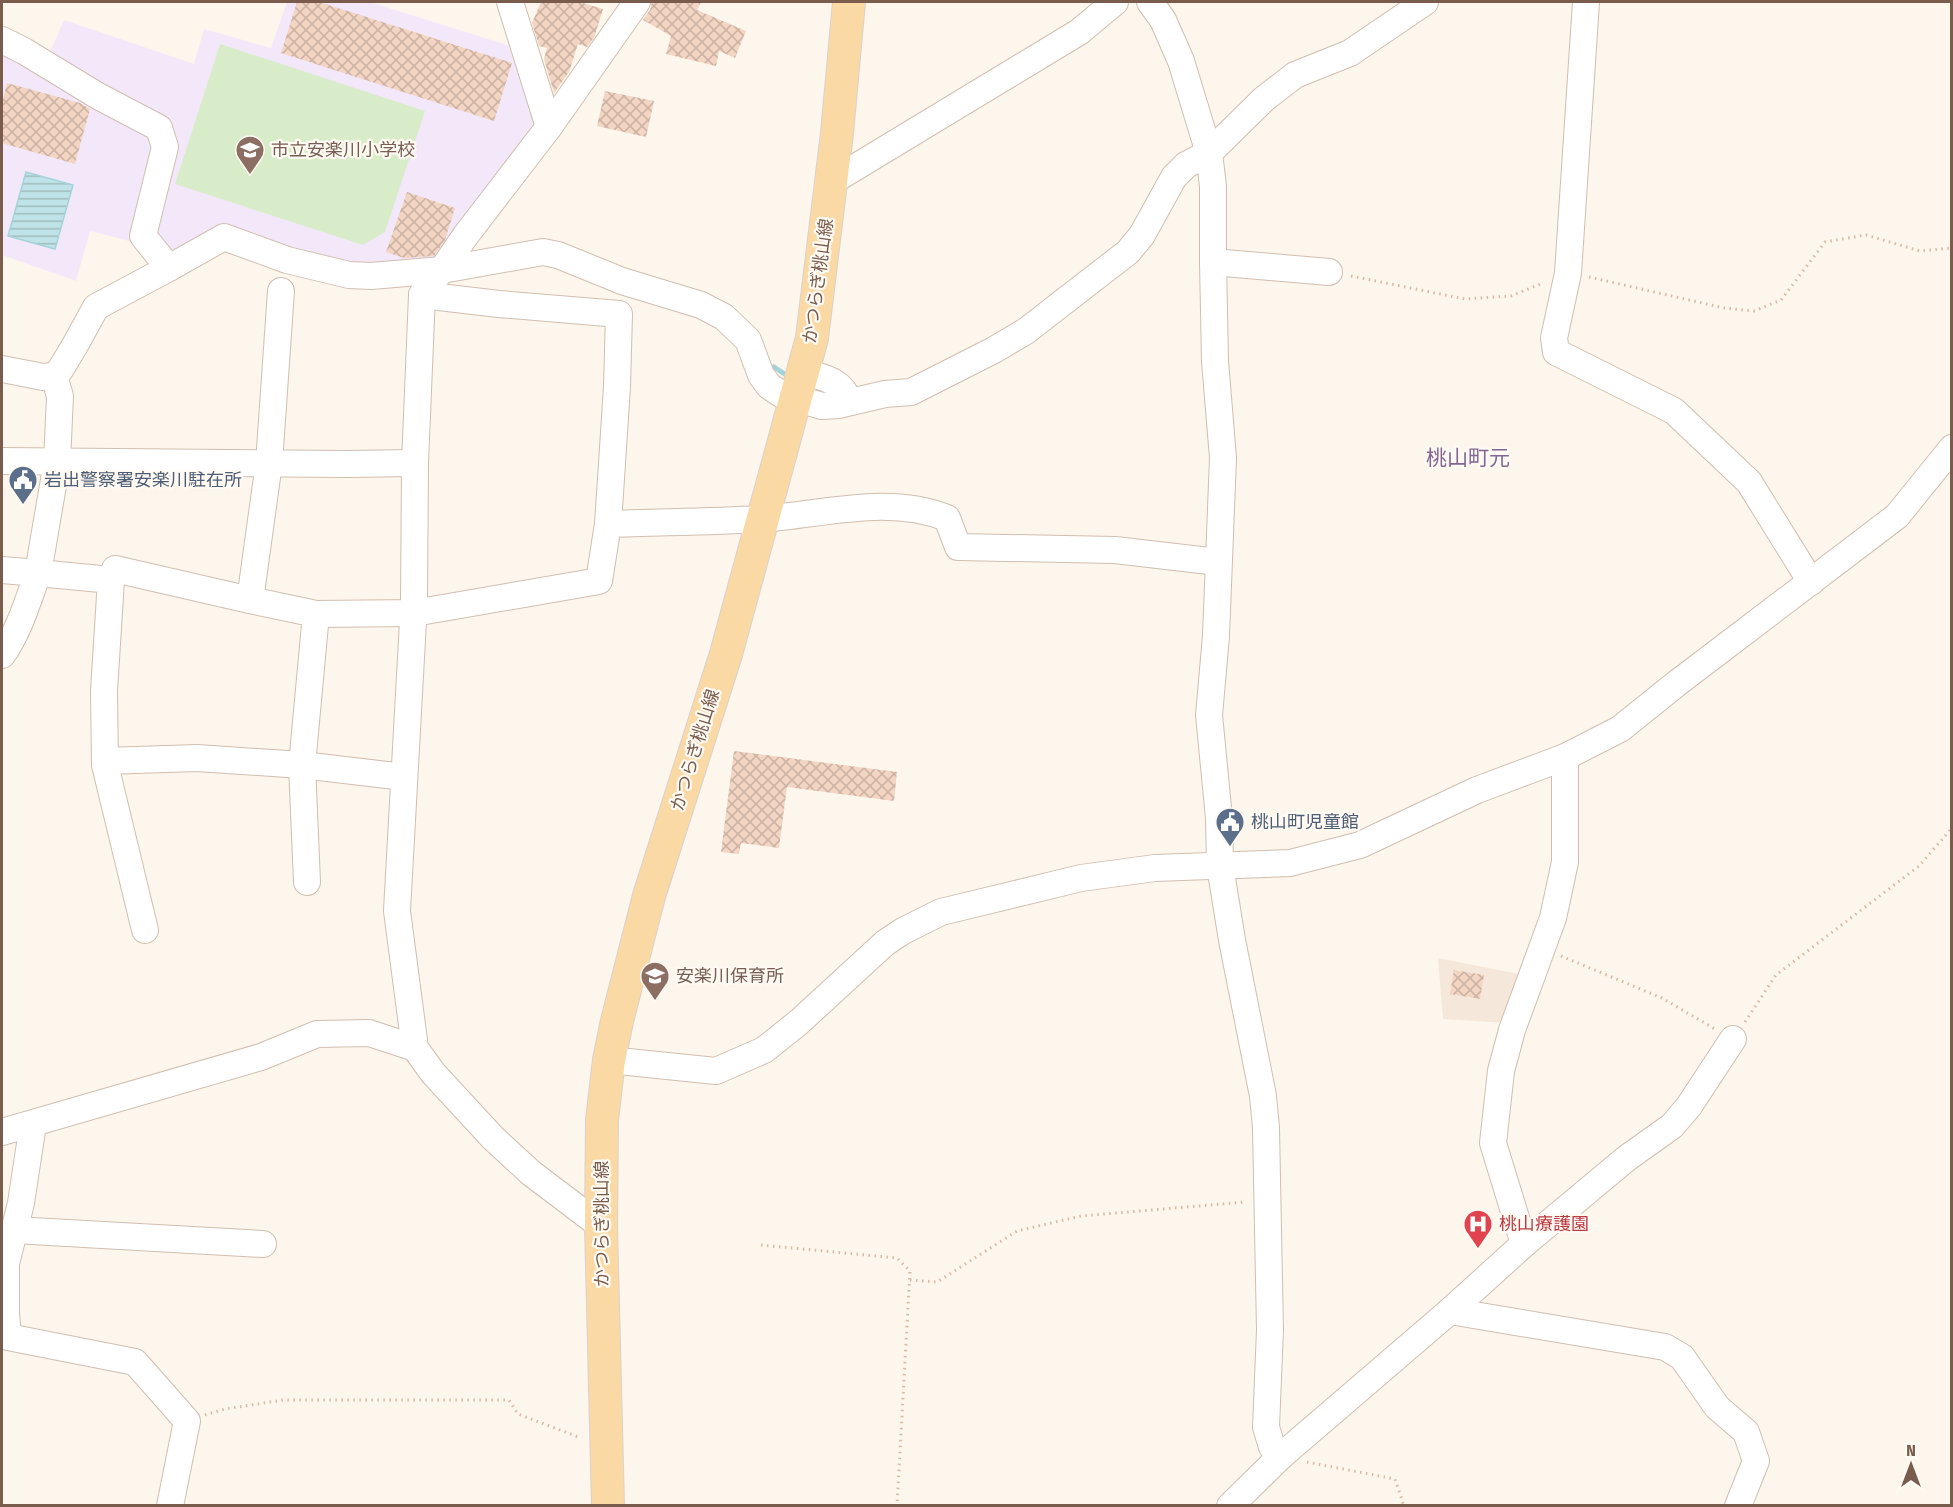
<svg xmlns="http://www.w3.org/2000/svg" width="1953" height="1507" font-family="'Fira Sans Condensed','Noto Sans JP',sans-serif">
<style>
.residential{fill:#f5e8da}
.education{fill:#f3e8fa}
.grass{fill:#d8ecc9}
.water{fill:url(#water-rules);stroke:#a5d3da;stroke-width:1.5}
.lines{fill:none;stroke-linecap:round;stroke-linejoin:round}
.stream{stroke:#a5d3da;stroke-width:5}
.building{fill:url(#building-cross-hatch)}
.minor-casing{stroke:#d1beb0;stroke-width:28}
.major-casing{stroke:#dad1cd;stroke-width:34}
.path{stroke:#d9b8a5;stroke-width:3;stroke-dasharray:1.5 4.5;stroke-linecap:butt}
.minor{stroke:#fff;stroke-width:26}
.major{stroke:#fbd9a5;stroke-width:32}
.labels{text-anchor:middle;stroke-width:4.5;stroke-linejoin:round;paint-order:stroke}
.education-label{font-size:18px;fill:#785e54;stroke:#fffaf3;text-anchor:start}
.street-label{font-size:18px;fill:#7a5c4d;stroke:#fffaf3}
.service-label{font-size:18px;fill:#4e5e75;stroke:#fffaf3;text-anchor:start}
.health-label{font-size:18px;fill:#be3a42;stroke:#fffaf3;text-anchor:start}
.quarter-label{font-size:21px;fill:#846695;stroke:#fffaf3}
</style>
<defs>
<pattern id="water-rules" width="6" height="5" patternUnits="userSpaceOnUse" patternTransform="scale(1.5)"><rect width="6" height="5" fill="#bfe3e8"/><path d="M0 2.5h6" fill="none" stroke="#a0bbbe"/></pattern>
<pattern id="building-cross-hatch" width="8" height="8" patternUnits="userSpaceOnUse" patternTransform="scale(1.5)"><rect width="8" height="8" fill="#f3d5c3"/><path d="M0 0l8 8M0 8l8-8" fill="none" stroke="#cab0a1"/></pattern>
</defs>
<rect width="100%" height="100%" fill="#fdf6ec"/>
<path class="residential" d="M1438,958L1524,975L1507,1023L1443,1019Z"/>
<path class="education" d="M287,2H370L513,47L537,123L439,260L364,271L221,230L161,267L145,245L90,231L76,281L2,255V53L48,57L64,20L194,64L204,29L271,48Z"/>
<path class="grass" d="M220,44L425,111L385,232L363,245L175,184Z"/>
<path class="water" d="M26,172L73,185L55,249L8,236Z"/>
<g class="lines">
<path class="stream" d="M774,367L789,377"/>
</g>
<g class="building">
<path d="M297,2H319L512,63L494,121L281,53Z"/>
<path d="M541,2H580L603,9L594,38L587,47L578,44L569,72L554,93L544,59L547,48L539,46L532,23Z"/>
<path d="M652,2H701L697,10L746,31L735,58L719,51L716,66L666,54L671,36L643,20L650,10Z"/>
<path d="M7,83L80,103L90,109L75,164L2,143V104Z"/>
<path d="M605,91L654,101L646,137L597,126Z"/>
<path d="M407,192L455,208L445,240L434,256L404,258L386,252Z"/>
<path d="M734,751L897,772L894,801L787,787L779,848L741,843L739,854L721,852Z"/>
<path d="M1454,970L1484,975L1480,999L1450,994Z"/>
</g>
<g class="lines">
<g class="minor-casing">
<g id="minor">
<path d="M510,2L549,127"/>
<path d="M1150,2L1163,20L1181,61L1209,153L1213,186V262L1215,361L1223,458L1216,636L1209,715L1219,818L1220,866L1232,940L1263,1096L1266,1128L1270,1330L1266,1427L1272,1447L1280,1457"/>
<path d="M1586,2L1568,273L1554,338L1556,352L1674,411L1749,482L1811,582"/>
<path d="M2,40L24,51L98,96L159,128L165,147L143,236L169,268L224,237L287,260L349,275L371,276L442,270L543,252L558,255L622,281L701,305L724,317L748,340L761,375L769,386L781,394L822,406L838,405L885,394L911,392L994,350L1026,331L1128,252L1142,235L1174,177L1186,165L1209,153L1264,99L1295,75L1350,53L1425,2"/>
<path d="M831,182L1079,32L1115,2"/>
<path d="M1213,262L1329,272"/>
<path d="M281,291L269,463L250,600L316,614L414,613L599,581L608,524"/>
<path d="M422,295L499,304L619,314L617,387L608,524C659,522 710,522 760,519C823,515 887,494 947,518L958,547L1115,550L1218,562"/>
<path d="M2,369L43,377L54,376L60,370L74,347L96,307L169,268"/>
<path d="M803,371C826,379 840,379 850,402"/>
<path d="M54,376L60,396L57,462L38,573L111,580L104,691L105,765L145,930"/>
<path d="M2,461L347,464L415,463"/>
<path d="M2,570L38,573C28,600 19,632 2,655"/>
<path d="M111,580L115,569L250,600"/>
<path d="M105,761L197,758L302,765L404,777"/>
<path d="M307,882L302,765L316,614"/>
<path d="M609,1060L716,1071L764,1050L799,1022L885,943L903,931L941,912L1081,878L1155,868L1290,863L1360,845L1477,790L1565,757L1620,729L1676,684L1897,516L1952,448"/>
<path d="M33,1124L21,1203L6,1264V1313L8,1337L135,1362L187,1421L170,1506"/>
<path d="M2,1132L261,1057L317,1034L369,1033L415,1048"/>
<path d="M601,1226L531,1173L493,1138L433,1073L415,1048L397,911L414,603L415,463L422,295L426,288L442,270L466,235L549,127L637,2"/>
<path d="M14,1230L263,1244"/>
<path d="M1524,1244L1493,1143L1501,1071L1512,1030L1553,918L1565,862V757"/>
<path d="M1450,1311L1665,1347L1682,1357L1717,1407L1746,1432L1756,1461L1738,1506"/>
<path d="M1230,1506L1280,1457L1450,1311L1524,1244L1627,1158L1672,1126L1689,1106L1733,1039"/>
</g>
</g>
<g class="major-casing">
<path id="major" d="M608,1506L601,1226L602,1120L609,1060L617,1021L649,896L726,654L812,338L837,133L849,2"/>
</g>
<g class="path">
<path d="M1351,276L1465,299L1511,296L1543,283"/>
<path d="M1589,277L1724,308L1754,311L1781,300L1825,242L1866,235L1920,251L1952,248"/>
<path d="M1561,956L1662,998L1715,1029"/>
<path d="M1745,1022L1776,975L1919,866L1952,828"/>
<path d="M761,1245L897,1258L910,1271L897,1506"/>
<path d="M910,1280L937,1282L1017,1231L1081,1216L1245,1202"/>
<path d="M205,1415L225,1409L283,1400H509L518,1414L581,1438"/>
<path d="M1307,1462L1395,1479L1404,1506"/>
</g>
<use href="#minor" class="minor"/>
<use href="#major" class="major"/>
</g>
<defs>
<g id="school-pin" transform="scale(1.5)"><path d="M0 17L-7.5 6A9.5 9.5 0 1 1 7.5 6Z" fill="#8d6e63" stroke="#fffaf3"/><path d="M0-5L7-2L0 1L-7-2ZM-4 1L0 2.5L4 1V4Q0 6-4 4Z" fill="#fff"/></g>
<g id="civic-pin" transform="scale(1.5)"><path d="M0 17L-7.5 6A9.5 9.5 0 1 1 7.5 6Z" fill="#5c6f8a" stroke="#fffaf3"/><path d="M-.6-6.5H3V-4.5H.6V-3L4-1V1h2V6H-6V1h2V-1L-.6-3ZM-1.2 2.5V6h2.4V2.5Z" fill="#fff"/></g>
<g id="hospital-pin" transform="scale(1.5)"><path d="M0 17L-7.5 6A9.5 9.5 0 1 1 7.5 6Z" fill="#e0444e" stroke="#fffaf3"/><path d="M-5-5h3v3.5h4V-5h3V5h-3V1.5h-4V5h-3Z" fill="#fff"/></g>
</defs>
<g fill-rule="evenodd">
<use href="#school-pin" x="250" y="150"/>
<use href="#civic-pin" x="23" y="480"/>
<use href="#civic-pin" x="1230" y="822"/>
<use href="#school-pin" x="655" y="976"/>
<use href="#hospital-pin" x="1478" y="1224"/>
</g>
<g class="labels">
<g class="education-label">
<text x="271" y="156">市立安楽川小学校</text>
<text x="676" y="982">安楽川保育所</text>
</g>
<g class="street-label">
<text transform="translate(818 281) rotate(-82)" y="6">かつらぎ桃山線</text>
<text transform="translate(695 750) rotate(-73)" y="6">かつらぎ桃山線</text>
<text transform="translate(602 1224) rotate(-90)" y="6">かつらぎ桃山線</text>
</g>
<g class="service-label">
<text x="44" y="486">岩出警察署安楽川駐在所</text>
<text x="1251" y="828">桃山町児童館</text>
</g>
<g class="health-label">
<text x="1499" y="1230">桃山療護園</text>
</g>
<g class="quarter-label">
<text x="1468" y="465">桃山町元</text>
</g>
</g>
<rect width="1953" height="1507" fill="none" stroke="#7a5c4d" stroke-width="6"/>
<g transform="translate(1911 1465)" stroke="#fffaf3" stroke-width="4.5" paint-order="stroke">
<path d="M0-4.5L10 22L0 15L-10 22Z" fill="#7a5c4d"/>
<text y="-9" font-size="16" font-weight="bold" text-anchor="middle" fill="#7a5c4d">N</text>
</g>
</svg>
